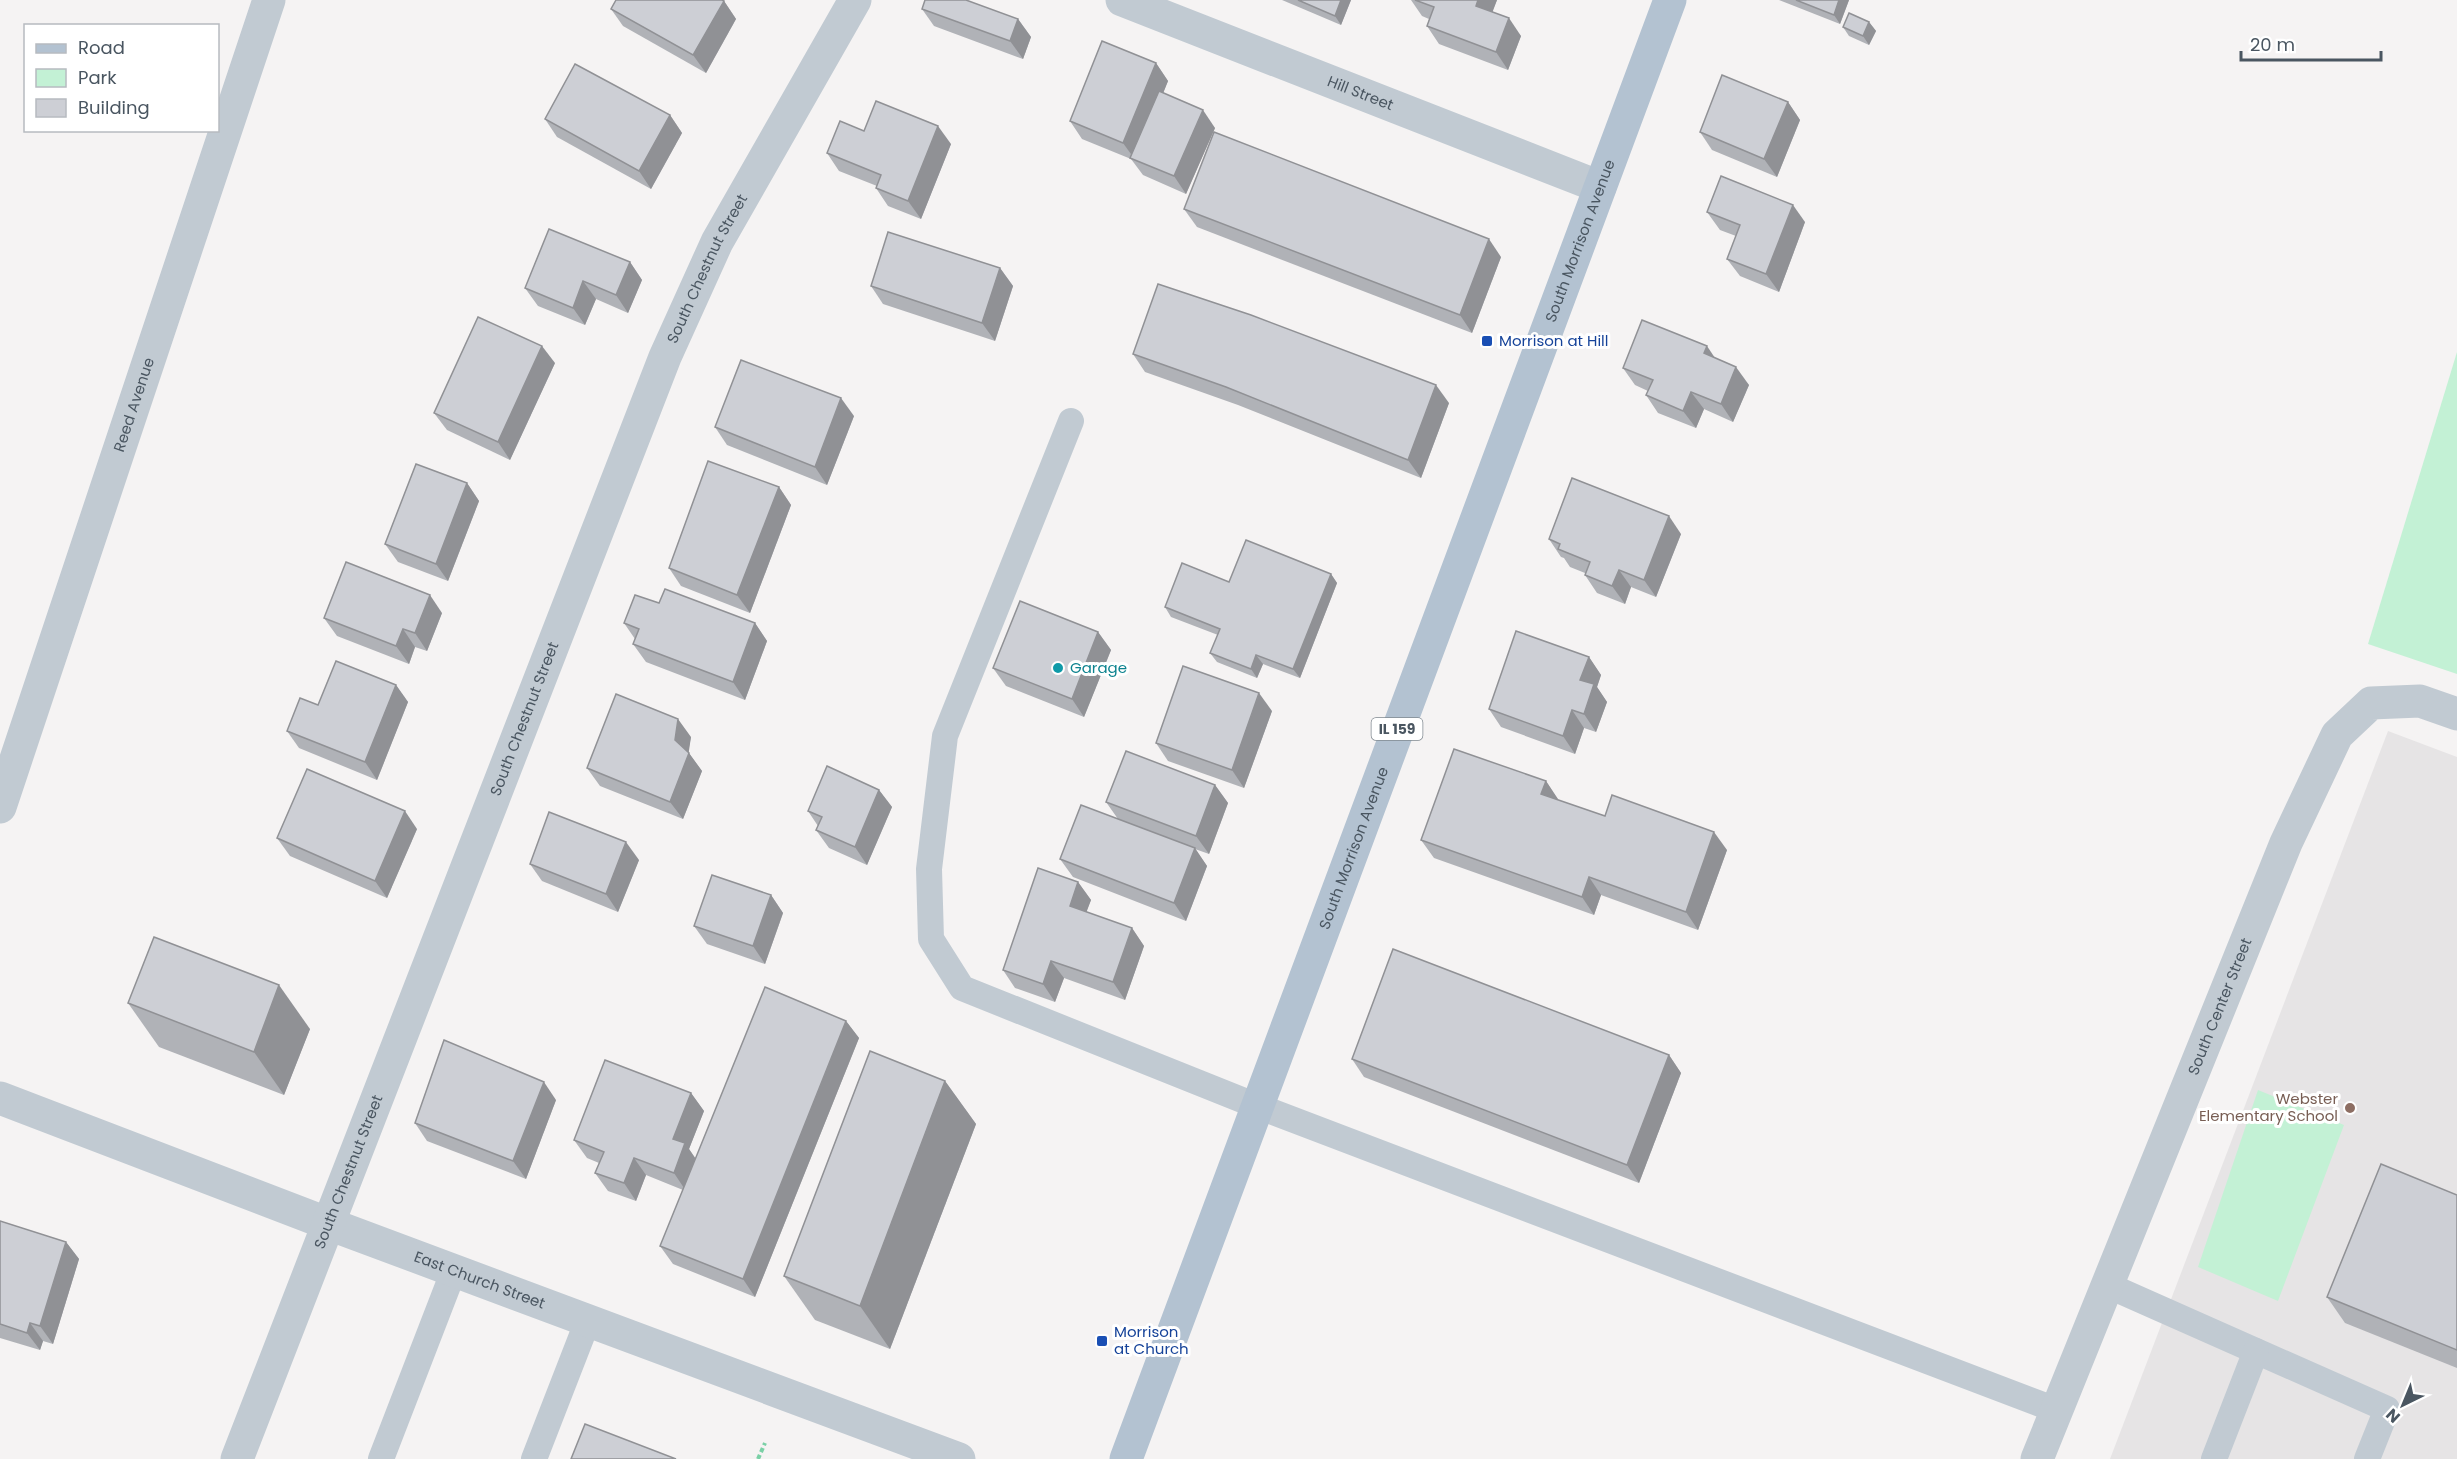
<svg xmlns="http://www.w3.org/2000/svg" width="2457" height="1459" font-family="Poppins,sans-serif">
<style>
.education{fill:#e6e4e5}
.green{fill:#c3f1d5}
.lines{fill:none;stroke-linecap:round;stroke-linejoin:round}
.path{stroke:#7ad0a6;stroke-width:4;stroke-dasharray:4.5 3;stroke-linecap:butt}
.lane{stroke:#c1cad2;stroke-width:26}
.street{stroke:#c1cad2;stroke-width:33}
.primary{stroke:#b3c2d1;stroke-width:33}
.wall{fill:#b0b2b7}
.shaded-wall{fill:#909195}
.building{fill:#cdcfd5;stroke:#909195;stroke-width:1.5}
.transit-dot{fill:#1a4fb4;stroke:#fff;stroke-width:2}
.culture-dot{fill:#0f9aa8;stroke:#fff;stroke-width:2}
.education-dot{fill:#8d6e63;stroke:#fff;stroke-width:2}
.labels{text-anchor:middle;stroke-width:6;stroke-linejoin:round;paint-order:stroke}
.shield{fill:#fff;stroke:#808990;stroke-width:1.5}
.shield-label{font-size:14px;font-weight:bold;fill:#4a5661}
.street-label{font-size:15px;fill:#4a5661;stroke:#fff}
.transit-label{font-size:15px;fill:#164399;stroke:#fff;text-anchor:start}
.culture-label{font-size:15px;fill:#0d838f;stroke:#fff;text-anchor:start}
.education-label{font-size:15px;fill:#785e54;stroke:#fff;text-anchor:end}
</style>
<rect width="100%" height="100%" fill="#f5f3f3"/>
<path class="education" d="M2388,731L2457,757V1459H2110Z"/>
<g class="green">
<path d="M2457,352V674L2368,644Z"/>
<path d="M2258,1090L2344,1125L2278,1301L2198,1267Z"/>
</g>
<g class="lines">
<path class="path" d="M758,1459L765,1443"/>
<g class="lane">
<path d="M1071,421L945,736L929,869L931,939L962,988L1257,1106L2056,1410"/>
<path d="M2107,1285L2387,1409L2367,1459"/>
<path d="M381,1459L454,1270"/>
<path d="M534,1459L588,1320"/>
<path d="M2214,1459L2256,1351"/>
</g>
<g class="street">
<path id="s1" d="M1122,0L1600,187"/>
<path id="s2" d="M0,807L269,0"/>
<path id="s3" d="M0,1098L329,1224L959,1459"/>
<path id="s4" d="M237,1459L665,357L717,242L855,0"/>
<path id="s5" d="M2037,1459L2286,843L2337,735L2371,703L2420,701L2457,714"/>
</g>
<path class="primary" id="s6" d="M1126,1459L1670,0"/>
</g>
<g class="wall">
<path d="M1282,0H1351L1341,25Z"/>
<path d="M1411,0H1497L1492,12L1521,36L1508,70L1439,44L1427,26L1429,19L1422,16Z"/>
<path d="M1779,0H1849L1840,24Z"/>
<path d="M724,1L736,19L706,73L623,26L611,9Z"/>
<path d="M922,9L1018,19L1031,37L1023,59L934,26Z"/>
<path d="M1869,22L1876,31L1869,45L1849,36L1843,27Z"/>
<path d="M1156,63L1168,81L1163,93L1215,128L1186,194L1143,175L1131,159L1082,139L1070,121Z"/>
<path d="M1788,102L1800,120L1777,177L1712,150L1700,132Z"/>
<path d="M670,115L682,133L651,189L557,137L545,119Z"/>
<path d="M864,131L951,144L921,219L888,206L876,188L877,186L839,171L827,153Z"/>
<path d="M1184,209L1501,257L1472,333L1197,227Z"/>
<path d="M1707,212L1805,222L1779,292L1740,276L1727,259L1736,236L1720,230Z"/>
<path d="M630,262L642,280L628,313L596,299L585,325L538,306L525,288Z"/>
<path d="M1000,268L1013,286L995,341L883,304L871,286Z"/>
<path d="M1133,354L1449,403L1421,478L1238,405L1145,372Z"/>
<path d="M1715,358L1749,385L1733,422L1704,409L1696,428L1658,413L1646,395L1648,391L1635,385L1623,368Z"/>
<path d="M555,363L510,460L447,430L434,413Z"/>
<path d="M854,416L827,485L727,445L715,427Z"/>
<path d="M467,483L479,501L448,581L398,562L385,544Z"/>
<path d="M779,487L791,505L750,613L681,586L669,568Z"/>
<path d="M1681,534L1656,597L1631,587L1625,604L1597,593L1585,575V573L1570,567L1564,558L1561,557L1549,539Z"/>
<path d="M1331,574L1337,583L1300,678L1263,664L1257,678L1217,662L1210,653L1218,635L1171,617L1165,607L1229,582Z"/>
<path d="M659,603L755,623L767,641L745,700L646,662L633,644L635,639L624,623Z"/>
<path d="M442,613L427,651L415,647L409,664L337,636L324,618Z"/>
<path d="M1098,632L1111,650L1084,717L1006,686L993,668Z"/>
<path d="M1589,657L1601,675L1597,687L1607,702L1596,732L1584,728L1575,754L1501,727L1489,709Z"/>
<path d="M396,685L408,702L377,780L299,748L287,731L318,705Z"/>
<path d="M1272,711L1244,788L1168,761L1156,743Z"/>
<path d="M691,737L688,752L702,771L683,819L600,786L587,768Z"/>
<path d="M1546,781L1558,800L1605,816L1727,850L1698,930L1601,895L1594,915L1434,858L1421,840Z"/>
<path d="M1215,785L1228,803L1209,854L1195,849L1207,866L1186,921L1073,877L1060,859L1118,819L1106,802Z"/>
<path d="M879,790L892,807L867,865L829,848L816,830L818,826L808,811Z"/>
<path d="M417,829L387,898L290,856L277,838Z"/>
<path d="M639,860L618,912L542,881L530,864Z"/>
<path d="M1078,882L1091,900L1086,912L1132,928L1144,946L1125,1000L1064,978L1055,1002L1015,988L1003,970Z"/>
<path d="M771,895L783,913L765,964L707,944L694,926Z"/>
<path d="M128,1003L310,1029L284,1095L159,1047Z"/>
<path d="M846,1021L859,1038L755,1297L673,1264L660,1246L683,1190L646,1175L636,1201L608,1191L595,1173L599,1163L587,1158L574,1140L691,1093L704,1111L689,1149L696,1159Z"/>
<path d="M1669,1055L1681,1073L1639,1183L1364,1077L1352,1059Z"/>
<path d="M945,1081L976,1124L890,1349L815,1320L784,1276Z"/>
<path d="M556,1100L526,1179L427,1141L415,1123Z"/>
<path d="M2457,1195V1368L2345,1323L2327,1297Z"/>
<path d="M0,1221L66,1242L79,1259L53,1344L43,1341L40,1350L0,1338Z"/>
</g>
<g class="shaded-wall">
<path d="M1341,0H1351L1341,25L1335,16Z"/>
<path d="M1478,0H1497L1488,24L1476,6Z"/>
<path d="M1839,0H1849L1840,24L1834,15Z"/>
<path d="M724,1L736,19L706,73L693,55Z"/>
<path d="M1509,18L1521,36L1508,70L1496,52Z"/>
<path d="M1018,19L1031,37L1023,59L1010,41Z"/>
<path d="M1869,22L1876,31L1869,45L1863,36Z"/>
<path d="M1156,63L1168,81L1136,161L1123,143Z"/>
<path d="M1788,102L1800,120L1777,177L1764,159Z"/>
<path d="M1203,110L1215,128L1186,194L1174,176Z"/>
<path d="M670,115L682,133L651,189L639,171Z"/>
<path d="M938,126L951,144L921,219L908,201Z"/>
<path d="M1793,205L1805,222L1779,292L1766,274Z"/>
<path d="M1489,239L1501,257L1472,333L1460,315Z"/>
<path d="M630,262L642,280L628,313L616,295Z"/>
<path d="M1000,268L1013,286L995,341L982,323Z"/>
<path d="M583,281L596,299L585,325L573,308Z"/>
<path d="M542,346L555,363L510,460L498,442Z"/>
<path d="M1707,346L1719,364L1704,353Z"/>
<path d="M1736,367L1749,385L1733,422L1721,404Z"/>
<path d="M1436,385L1449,403L1421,478L1408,460Z"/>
<path d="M1691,392L1704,409L1696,428L1683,411Z"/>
<path d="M841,398L854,416L827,485L815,467Z"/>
<path d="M467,483L479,501L448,581L436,564Z"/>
<path d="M779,487L791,505L750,613L737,595Z"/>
<path d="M1669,516L1681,534L1656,597L1644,580Z"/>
<path d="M1619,570L1631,587L1625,604L1612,586Z"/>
<path d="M1331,574L1337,583L1300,678L1293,669Z"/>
<path d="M430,595L442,613L427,651L415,633Z"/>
<path d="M755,623L767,641L745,700L733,682Z"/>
<path d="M403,629L415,647L409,664L396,646Z"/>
<path d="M1098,632L1111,650L1084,717L1072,699Z"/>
<path d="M1256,655L1263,664L1257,678L1251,669Z"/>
<path d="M1589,657L1601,675L1597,687L1607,702L1596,732L1584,714L1580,680Z"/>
<path d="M396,685L408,702L377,780L365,762Z"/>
<path d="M1259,693L1272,711L1244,788L1232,770Z"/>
<path d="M1572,710L1584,728L1575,754L1563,736Z"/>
<path d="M678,719L691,737L688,757L689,753L702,771L683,819L670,802L675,740Z"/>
<path d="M1546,781L1558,799L1554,812L1541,794Z"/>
<path d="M1215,785L1228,803L1209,854L1196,836Z"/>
<path d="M879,790L892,807L867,865L855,847Z"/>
<path d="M405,811L417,829L387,898L375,881Z"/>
<path d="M1714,832L1727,850L1698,930L1686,912Z"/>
<path d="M626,842L639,860L618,912L606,894Z"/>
<path d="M1195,848L1207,866L1186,921L1174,903Z"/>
<path d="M1589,877L1601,895L1594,915L1582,897Z"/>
<path d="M1078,882L1091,900L1082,924L1070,906Z"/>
<path d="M771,895L783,913L765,964L753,946Z"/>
<path d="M1132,928L1144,946L1125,1000L1113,982Z"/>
<path d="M1051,961L1064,978L1055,1002L1043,984Z"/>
<path d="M279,985L310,1029L284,1095L254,1052Z"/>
<path d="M846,1021L859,1038L755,1297L743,1279Z"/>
<path d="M1669,1055L1681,1073L1639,1183L1627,1165Z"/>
<path d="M945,1081L976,1124L890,1349L860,1306Z"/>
<path d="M544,1082L556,1100L526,1179L513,1161Z"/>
<path d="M691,1093L704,1111L689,1149L697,1161L686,1191L674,1173L673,1139Z"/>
<path d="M634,1158L646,1175L636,1201L624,1183Z"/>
<path d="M66,1242L79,1259L53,1344L40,1326Z"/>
<path d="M30,1323L43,1341L40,1350L27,1333Z"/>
</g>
<g class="building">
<path d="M616,0H722L724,1L693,55L611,9Z"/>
<path d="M925,0H966L1018,19L1010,41L922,9Z"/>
<path d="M1298,0H1341L1335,16Z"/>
<path d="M1415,0H1478L1476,6L1509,18L1496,52L1427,26L1434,7Z"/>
<path d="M1796,0H1839L1834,15Z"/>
<path d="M1849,13L1869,22L1863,36L1843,27Z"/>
<path d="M1102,41L1156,63L1123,143L1070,121Z"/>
<path d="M575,64L670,115L639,171L545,119Z"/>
<path d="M1722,75L1788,102L1764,159L1700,132Z"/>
<path d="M1159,91L1203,110L1174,176L1130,158Z"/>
<path d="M876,101L938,126L908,201L876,188L881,175L827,153L840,121L864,131Z"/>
<path d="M1214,132L1489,239L1460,315L1184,209Z"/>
<path d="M1721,176L1793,205L1766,274L1727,259L1740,225L1707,212Z"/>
<path d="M549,229L630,262L616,295L583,281L573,308L525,288Z"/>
<path d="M888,232L1000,268L982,323L871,286Z"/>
<path d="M1158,284L1251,315L1436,385L1408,460L1226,387L1133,354Z"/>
<path d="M478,317L542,346L498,442L434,413Z"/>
<path d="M1642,320L1707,346L1704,353L1736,367L1721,404L1691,392L1683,411L1646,395L1653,380L1623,368Z"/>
<path d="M741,360L841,398L815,467L715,427Z"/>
<path d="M708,461L779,487L737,595L669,568Z"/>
<path d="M416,464L467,483L436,564L385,544Z"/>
<path d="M1572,478L1669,516L1644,580L1619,570L1612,586L1585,575L1590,562L1558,549L1560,544L1549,539Z"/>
<path d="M1246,540L1331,574L1293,669L1256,655L1251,669L1210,653L1220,629L1165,607L1182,563L1229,582Z"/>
<path d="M346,562L430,595L415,633L403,629L396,646L324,618Z"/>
<path d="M665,589L755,623L733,682L633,644L639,629L624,623L635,595L659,603Z"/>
<path d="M1020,601L1098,632L1072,699L993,668Z"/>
<path d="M1516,631L1589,657L1580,680L1594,684L1584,714L1572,710L1563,736L1489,709Z"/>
<path d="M336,661L396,685L365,762L287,731L300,698L318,705Z"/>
<path d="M1183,666L1259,693L1232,770L1156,743Z"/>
<path d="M616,694L678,719L675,740L689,753L670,802L587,768Z"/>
<path d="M1454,749L1546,781L1541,794L1605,816L1612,795L1714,832L1686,912L1589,877L1582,897L1421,840Z"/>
<path d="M1126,751L1215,785L1196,836L1106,802Z"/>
<path d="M827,766L879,790L855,847L816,830L822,817L808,811Z"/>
<path d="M307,769L405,811L375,881L277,838Z"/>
<path d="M1081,805L1195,848L1174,903L1060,859Z"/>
<path d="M549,812L626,842L606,894L530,864Z"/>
<path d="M1038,868L1078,882L1070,906L1132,928L1113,982L1051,961L1043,984L1003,970Z"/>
<path d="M712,875L771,895L753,946L694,926Z"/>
<path d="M154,937L279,985L254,1052L128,1003Z"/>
<path d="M1393,949L1669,1055L1627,1165L1352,1059Z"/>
<path d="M765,987L846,1021L743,1279L660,1246Z"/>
<path d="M444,1040L544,1082L513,1161L415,1123Z"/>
<path d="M870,1051L945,1081L860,1306L784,1276Z"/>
<path d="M605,1060L691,1093L673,1139L685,1143L674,1173L634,1158L624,1183L595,1173L604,1152L574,1140Z"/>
<path d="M2381,1164L2457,1195V1350L2327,1297Z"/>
<path d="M0,1221L66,1242L40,1326L30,1323L27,1333L0,1324Z"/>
<path d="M585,1424L676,1459H571Z"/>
</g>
<g class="transit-dot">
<rect x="1481" y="335" width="12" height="12" rx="3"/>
<rect x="1096" y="1335" width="12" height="12" rx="3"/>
</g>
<circle class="culture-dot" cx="1058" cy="668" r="6"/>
<circle class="education-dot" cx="2350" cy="1108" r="6"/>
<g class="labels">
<rect class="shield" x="1371.5" y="718" width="51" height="22" rx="4.5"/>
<g class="shield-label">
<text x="1397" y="734">IL 159</text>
</g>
<g class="street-label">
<text dy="5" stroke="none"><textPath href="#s1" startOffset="256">Hill Street</textPath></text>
<text dy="5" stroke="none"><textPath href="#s6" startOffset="1300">South Morrison Avenue</textPath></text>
<text dy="5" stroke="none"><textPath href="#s4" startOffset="1280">South Chestnut Street</textPath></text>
<text dy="5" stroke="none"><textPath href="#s2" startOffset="424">Reed Avenue</textPath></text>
<text dy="5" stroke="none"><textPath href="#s4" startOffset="794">South Chestnut Street</textPath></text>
<text dy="5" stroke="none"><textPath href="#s6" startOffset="652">South Morrison Avenue</textPath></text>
<text dy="5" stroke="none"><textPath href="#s5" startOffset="488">South Center Street</textPath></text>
<text dy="5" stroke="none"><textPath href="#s4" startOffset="308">South Chestnut Street</textPath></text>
<text dy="5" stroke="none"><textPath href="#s3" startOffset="513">East Church Street</textPath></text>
</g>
<g class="transit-label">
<text x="1499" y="346">Morrison at Hill</text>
<text x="1114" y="1337">Morrison<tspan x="1114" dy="17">at Church</tspan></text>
</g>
<g class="culture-label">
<text x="1070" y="673">Garage</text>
</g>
<g class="education-label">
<text x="2338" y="1104">Webster<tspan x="2338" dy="17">Elementary School</tspan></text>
</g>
</g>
<rect x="24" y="24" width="195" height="108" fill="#ffffff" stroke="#b7bbc0" stroke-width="1.5"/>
<rect x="36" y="44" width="30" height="9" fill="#b3c2d1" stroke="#b7bbc0" stroke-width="1.5"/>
<text x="78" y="54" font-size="18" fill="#4a5661">Road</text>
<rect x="36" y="69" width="30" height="18" fill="#c3f1d5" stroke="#b7bbc0" stroke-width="1.5"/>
<text x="78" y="84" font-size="18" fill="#4a5661">Park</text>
<rect x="36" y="99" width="30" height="18" fill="#cdcfd5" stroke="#b7bbc0" stroke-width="1.5"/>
<text x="78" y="114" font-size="18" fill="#4a5661">Building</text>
<g transform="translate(2403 1405) rotate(223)" stroke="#ffffff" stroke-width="4.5" paint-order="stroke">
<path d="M0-4.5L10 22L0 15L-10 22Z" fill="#4a5661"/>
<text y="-9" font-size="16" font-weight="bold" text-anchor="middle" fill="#4a5661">N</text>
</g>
<path d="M2241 51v9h140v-9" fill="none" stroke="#4a5661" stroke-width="3"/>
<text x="2250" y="51" font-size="18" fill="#4a5661" stroke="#ffffff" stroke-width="4.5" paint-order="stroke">20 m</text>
</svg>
